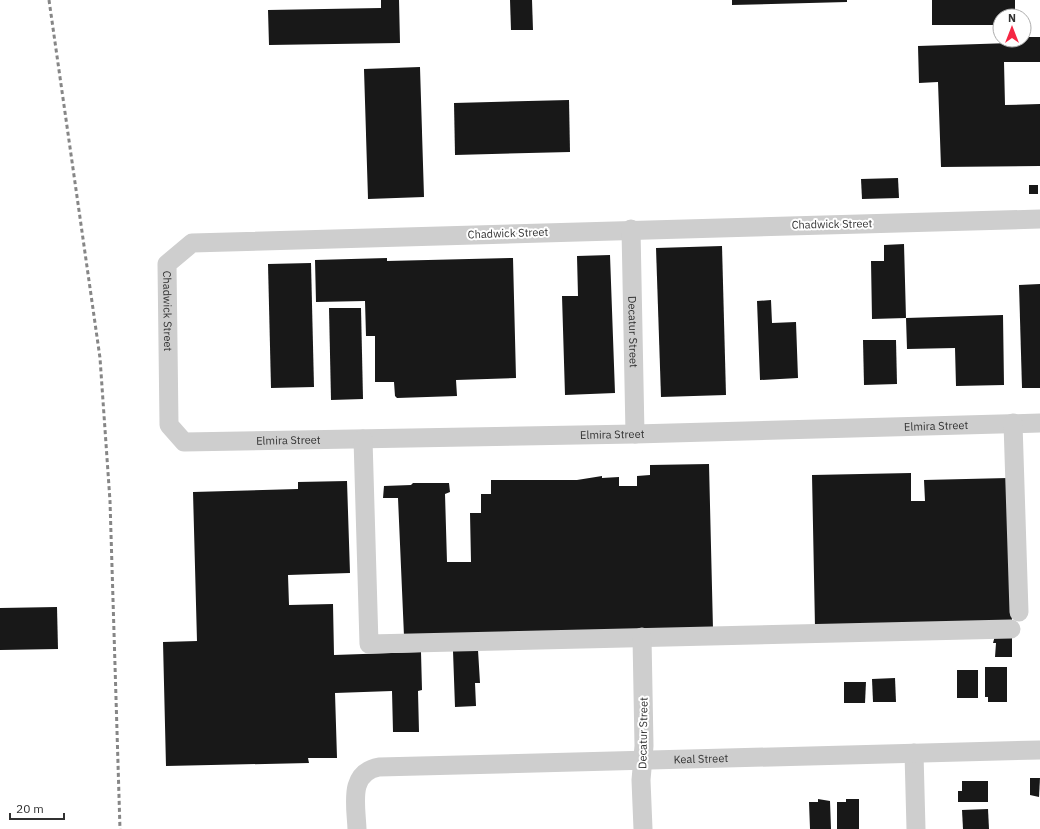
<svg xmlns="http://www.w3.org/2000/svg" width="1040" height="829" font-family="'IBM Plex Sans',sans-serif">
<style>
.building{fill:#181818}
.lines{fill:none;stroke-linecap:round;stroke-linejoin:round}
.minor{stroke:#cecece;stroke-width:19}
.rail{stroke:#868686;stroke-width:3;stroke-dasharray:4 3;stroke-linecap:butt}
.labels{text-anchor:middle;stroke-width:4;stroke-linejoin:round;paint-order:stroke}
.street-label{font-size:11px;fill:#313131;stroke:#fff}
</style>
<rect width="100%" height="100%" fill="#fff"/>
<g class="building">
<path d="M381,0H399L400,43L269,45L268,10L381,8Z"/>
<path d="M510,0H532L533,30H511Z"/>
<path d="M732,0H847V2L732,5Z"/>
<path d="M932,0H1015V16H1000V25H932Z"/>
<path d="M1024,37H1040V62H1004L1005,105L1040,104V166L941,167L938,82L919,83L918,46L1011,43L1013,40H1024Z"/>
<path d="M420,67L424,197L368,199L364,69Z"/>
<path d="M569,100L570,152L455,155L454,103Z"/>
<path d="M898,178L899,198L862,199L861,179Z"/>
<rect x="1029" y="185" width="9" height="9"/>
<path d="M904,244L906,318L872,319L871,261H884V245Z"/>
<path d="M722,246L726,395L661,397L656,248Z"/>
<path d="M610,255L615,393L565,395L562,296H578L577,256Z"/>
<path d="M387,258V261L513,258L516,378L456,380L457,396L397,398L395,396L394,382H375V336H366L365,301L316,302L315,260Z"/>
<path d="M311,263L314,387L271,388L268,264Z"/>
<path d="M1040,284V388H1022L1019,285Z"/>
<path d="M771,300L772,323L796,322L798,378L760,380L757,301Z"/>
<path d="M329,308H361L363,399L331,400Z"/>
<path d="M1003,315L1004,385L956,386L955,348L907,349L906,318Z"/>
<path d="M863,340H896L897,384L864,385Z"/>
<path d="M709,464L713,629L404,636L398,498H383L384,486L411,485L413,483H449L450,492L445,494L447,562H471L470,513H481V494H491V480H577L602,476V478L619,477V486H637V476L650,475V465Z"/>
<path d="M911,473V501H925L924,480L1008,478L1012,623L815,627L812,475Z"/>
<path d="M347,481L350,573L288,575L289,605L333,604L334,655L421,652L422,690L418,691L419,732H393L392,691L335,693L337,758H308L309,763L166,766L163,642L197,641L193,492L298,489V482Z"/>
<path d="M57,607L58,649L0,650V608Z"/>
<path d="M996,632H1012V657H995L996,643H993Z"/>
<path d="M478,650L480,683H475L476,706L455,707L453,651Z"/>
<path d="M985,667H1007V702H988V697H985Z"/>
<rect x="957" y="670" width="21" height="28"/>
<path d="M895,678L896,702H873L872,679Z"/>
<path d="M844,682H866L865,703H844Z"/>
<path d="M1030,778H1040L1039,797L1030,795Z"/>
<path d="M962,781H988V802H958V791H962Z"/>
<path d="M818,799L830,801L831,829H810L809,802H818Z"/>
<path d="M846,799H859V829H837V802H846Z"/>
<path d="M988,809L989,829H963L962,810Z"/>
</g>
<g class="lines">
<g class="minor">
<path id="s1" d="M1040,219L192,243L167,264L169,425L184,442L635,434L1040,423"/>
<path id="s2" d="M631,229L635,434"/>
<path d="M1013,423L1019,612"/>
<path d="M363,439L369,644L1011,629"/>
<path d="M642,637L644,746L641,780L643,829"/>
<path d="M914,753L916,829"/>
<path id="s3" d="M357,829C356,804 348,773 379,767L1040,750"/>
</g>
<path class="rail" d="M49,0L100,358L110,501L120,829"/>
</g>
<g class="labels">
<g class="street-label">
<text transform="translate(832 224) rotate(-1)" y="4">Chadwick Street</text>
<text transform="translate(508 233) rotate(-2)" y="4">Chadwick Street</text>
<text dy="4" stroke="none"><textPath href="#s1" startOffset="928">Chadwick Street</textPath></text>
<text dy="4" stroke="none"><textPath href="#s2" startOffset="103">Decatur Street</textPath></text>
<text dy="4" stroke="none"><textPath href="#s1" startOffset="1817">Elmira Street</textPath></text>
<text dy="4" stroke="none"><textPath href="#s1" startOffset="1493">Elmira Street</textPath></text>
<text dy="4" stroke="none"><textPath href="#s1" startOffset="1169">Elmira Street</textPath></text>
<text transform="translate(643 733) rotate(-89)" y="4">Decatur Street</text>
<text dy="4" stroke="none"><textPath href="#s3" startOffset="396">Keal Street</textPath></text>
</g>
</g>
<g transform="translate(1012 28)"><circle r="19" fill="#ffffff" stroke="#adadad"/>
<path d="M0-3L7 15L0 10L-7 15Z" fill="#f52643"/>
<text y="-6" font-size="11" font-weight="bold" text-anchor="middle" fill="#313131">N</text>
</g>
<path d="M10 813v6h54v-6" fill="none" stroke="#313131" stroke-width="2"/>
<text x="16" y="813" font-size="12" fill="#313131" stroke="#ffffff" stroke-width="3" paint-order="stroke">20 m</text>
</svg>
